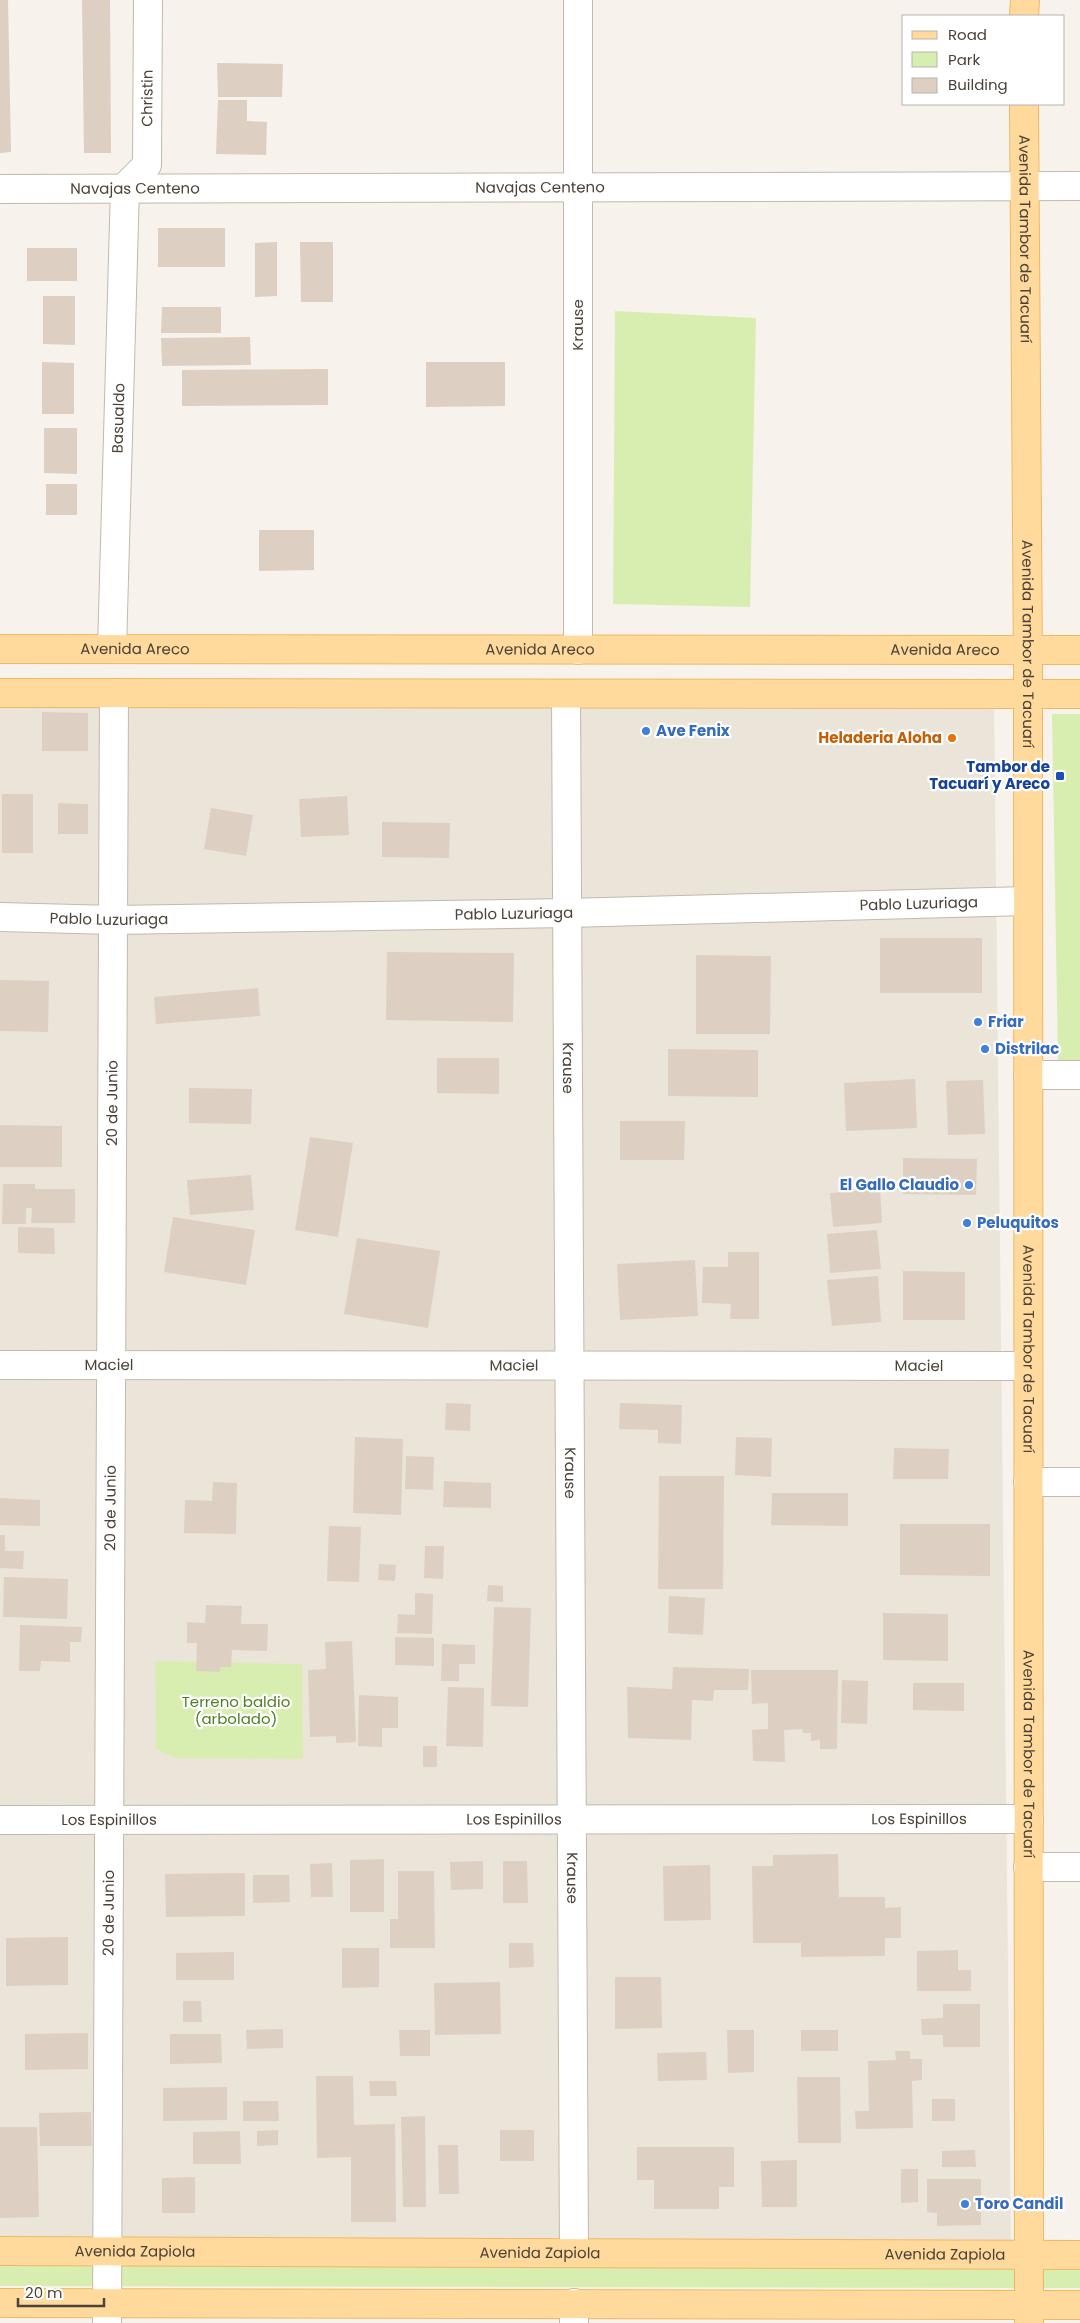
<svg xmlns="http://www.w3.org/2000/svg" width="1080" height="2323" font-family="Poppins,sans-serif">
<style>
.residential{fill:#ebe4d9}
.green{fill:#d8eeb1}
.building{fill:#ddd0c2}
.lines{fill:none;stroke-linecap:round;stroke-linejoin:round}
.minor-casing{stroke:#c3b9ac;stroke-width:30}
.major-casing{stroke:#efb861;stroke-width:30}
.minor{stroke:#fff;stroke-width:28}
.major{stroke:#ffda9c;stroke-width:28}
.shop-dot{fill:#3f7fe0;stroke:#fff;stroke-width:2}
.food-dot{fill:#e8710a;stroke:#fff;stroke-width:2}
.transit-dot{fill:#1a4fb4;stroke:#fff;stroke-width:2}
.labels{text-anchor:middle;stroke-width:4.5;stroke-linejoin:round;paint-order:stroke}
.street-label{font-size:15px;fill:#4c4238;stroke:#fff}
.shop-label{font-size:15px;font-weight:bold;fill:#366cbe;stroke:#fff;text-anchor:start}
.food-label{font-size:15px;font-weight:bold;fill:#c56008;stroke:#fff;text-anchor:end}
.transit-label{font-size:15px;font-weight:bold;fill:#164399;stroke:#fff;text-anchor:end}
.park-label{font-size:15px;fill:#4e7f23;stroke:#fff}
</style>
<rect width="100%" height="100%" fill="#f7f2eb"/>
<path class="residential" d="M0,698L994,701L1011,2245L0,2244Z"/>
<g class="green">
<path d="M615,311L756,318L750,607L613,604Z"/>
<path d="M1052,714H1080V1060L1058,1061Z"/>
<path d="M155,1661L302,1664L303,1759L175,1758L156,1749Z"/>
<path d="M0,2265L1080,2269V2288L0,2286Z"/>
</g>
<g class="building">
<path d="M0,0H8L11,152L0,153Z"/>
<path d="M82,0H110L111,153H84Z"/>
<path d="M217,63L283,64L282,97H218Z"/>
<path d="M218,100H247V121L267,122L266,155L216,154Z"/>
<rect x="158" y="228" width="67" height="39"/>
<path d="M277,242V296L255,297V243Z"/>
<path d="M300,242H333V302H301Z"/>
<rect x="27" y="248" width="50" height="33"/>
<path d="M43,296H75V345L43,344Z"/>
<path d="M162,307H221V333H161Z"/>
<path d="M250,337L251,365L162,366L161,338Z"/>
<path d="M42,362L74,363V414H42Z"/>
<path d="M426,362H505V406L426,407Z"/>
<path d="M328,369V405L182,406V370Z"/>
<path d="M44,428H77V474L44,473Z"/>
<rect x="46" y="484" width="31" height="31"/>
<path d="M259,530H314V570L259,571Z"/>
<path d="M42,712L88,713V751H42Z"/>
<rect x="2" y="794" width="31" height="59"/>
<path d="M347,796L349,835L301,837L299,799Z"/>
<path d="M58,803L88,804V834H58Z"/>
<path d="M211,808L253,815L246,856L204,849Z"/>
<path d="M382,822L450,823L449,858L382,857Z"/>
<rect x="880" y="938" width="102" height="55"/>
<path d="M387,952L514,953L513,1022L386,1020Z"/>
<path d="M696,955L771,956L770,1034H696Z"/>
<path d="M0,980L49,981L48,1032L0,1031Z"/>
<path d="M258,988L260,1016L156,1024L154,997Z"/>
<path d="M668,1049L758,1050V1097L668,1096Z"/>
<path d="M437,1058H499V1094L437,1093Z"/>
<path d="M915,1079L917,1128L846,1131L844,1083Z"/>
<path d="M983,1080L985,1134L948,1135L946,1081Z"/>
<path d="M189,1088L252,1089L251,1124L189,1123Z"/>
<path d="M620,1121H685L684,1160H620Z"/>
<path d="M0,1125L62,1126V1167H0Z"/>
<path d="M310,1137L353,1143L338,1237L295,1230Z"/>
<path d="M903,1158L977,1159L976,1195L903,1194Z"/>
<path d="M251,1175L254,1210L190,1215L187,1180Z"/>
<path d="M3,1184H35V1189H75V1223H31L32,1208H26V1224H2Z"/>
<path d="M880,1189L882,1223L833,1227L830,1193Z"/>
<path d="M173,1217L255,1230L246,1285L164,1272Z"/>
<path d="M18,1227L54,1228L55,1254L18,1253Z"/>
<path d="M877,1230L881,1269L830,1273L827,1234Z"/>
<path d="M357,1238L440,1251L428,1328L344,1314Z"/>
<path d="M728,1252H759V1319H730L731,1304L702,1303L703,1267H728Z"/>
<path d="M695,1260L698,1316L620,1320L617,1264Z"/>
<path d="M903,1271L965,1272V1320H903Z"/>
<path d="M878,1276L881,1322L832,1326L827,1280Z"/>
<path d="M446,1403L471,1404L470,1431L445,1430Z"/>
<path d="M620,1403L682,1405L681,1444L658,1443V1430L619,1429Z"/>
<path d="M355,1437L403,1439L401,1515L353,1513Z"/>
<path d="M736,1437L772,1438L771,1477L735,1475Z"/>
<path d="M894,1448L949,1449L948,1479H893Z"/>
<path d="M406,1456L434,1457L433,1490L405,1489Z"/>
<path d="M659,1476H724L723,1589H658Z"/>
<path d="M444,1481L491,1483V1508L443,1507Z"/>
<path d="M213,1482L237,1483L236,1534L184,1533L185,1500L212,1501Z"/>
<path d="M772,1493H848V1526L771,1525Z"/>
<path d="M0,1498L40,1500V1526L0,1525Z"/>
<path d="M900,1524H990V1576L900,1575Z"/>
<path d="M329,1526L361,1527L359,1582L327,1581Z"/>
<path d="M0,1535H5V1551H24L23,1569L0,1568Z"/>
<path d="M425,1546H444L443,1579L424,1578Z"/>
<path d="M379,1564L396,1565L395,1581L378,1580Z"/>
<path d="M4,1577L68,1579L67,1619L3,1617Z"/>
<path d="M488,1585L503,1586V1602L487,1601Z"/>
<path d="M415,1593L433,1594L432,1634L397,1633L398,1614L415,1615Z"/>
<path d="M669,1596L705,1598L703,1635L668,1633Z"/>
<path d="M206,1605L242,1606L241,1624H268L267,1651L232,1650L231,1667H220V1672L196,1671L197,1643H187V1622L205,1623Z"/>
<path d="M494,1607L531,1608L528,1707L491,1706Z"/>
<path d="M883,1613L948,1614V1661L883,1660Z"/>
<path d="M20,1625L82,1627L81,1642H70V1662L41,1661L40,1671H19Z"/>
<path d="M395,1637L434,1638V1666L395,1665Z"/>
<path d="M352,1641L356,1742L336,1743V1736L310,1737L308,1670L326,1669L325,1642Z"/>
<path d="M442,1644L475,1645V1664H459V1681H441Z"/>
<path d="M673,1667L749,1669L748,1690H714L713,1701L692,1700L691,1740L628,1738L627,1687L672,1689Z"/>
<path d="M751,1670H838L837,1749H820V1740L811,1741V1733H803L802,1729L784,1730L785,1762L753,1761L752,1730L768,1729V1703L752,1704Z"/>
<path d="M842,1680L868,1681L867,1724L841,1723Z"/>
<path d="M913,1683H964V1711L913,1710Z"/>
<path d="M448,1687L484,1688L483,1747L446,1746Z"/>
<path d="M359,1695L398,1697V1728H382V1747L358,1746Z"/>
<rect x="423" y="1746" width="14" height="21"/>
<path d="M838,1854L839,1897H885V1908L901,1907V1938H885V1956L801,1957V1943H753L752,1866H773V1855Z"/>
<path d="M384,1859V1912H350V1860Z"/>
<path d="M483,1861V1889L451,1890L450,1862Z"/>
<path d="M503,1861H527L528,1903H503Z"/>
<path d="M332,1863L333,1897H311L310,1864Z"/>
<path d="M710,1865L711,1920L664,1921L663,1866Z"/>
<path d="M398,1871H434L435,1948H390V1919H398Z"/>
<path d="M245,1873V1916L166,1917L165,1874Z"/>
<path d="M253,1875H289L290,1902L253,1903Z"/>
<path d="M68,1937V1985L6,1986V1938Z"/>
<path d="M509,1943H533L534,1967L509,1968Z"/>
<path d="M342,1948H379V1987L342,1988Z"/>
<path d="M958,1950V1970H971V1991H917V1951Z"/>
<path d="M234,1952V1980H176V1953Z"/>
<path d="M615,1977H661L662,2028L615,2029Z"/>
<path d="M500,1982L501,2034L435,2035L434,1983Z"/>
<path d="M183,2001H201L202,2022H183Z"/>
<path d="M943,2004H980V2047H943V2035H922L921,2019L943,2018Z"/>
<path d="M283,2029V2048L247,2049L246,2030Z"/>
<path d="M399,2030H430V2056H400Z"/>
<path d="M727,2030H754V2072L728,2073Z"/>
<rect x="801" y="2030" width="37" height="21"/>
<path d="M88,2033V2069L25,2070V2034Z"/>
<path d="M170,2034H221L222,2063L170,2064Z"/>
<path d="M895,2051H910V2059H922V2080L912,2081L913,2128L856,2129L855,2111H869L868,2061L896,2060Z"/>
<path d="M706,2052L707,2080L658,2081L657,2053Z"/>
<path d="M316,2076H353L354,2125L395,2124L396,2222H351V2157L317,2158Z"/>
<path d="M797,2077H840L841,2143H798Z"/>
<path d="M369,2081H396L397,2096H370Z"/>
<path d="M227,2087V2120L163,2121V2088Z"/>
<rect x="932" y="2099" width="23" height="22"/>
<path d="M243,2101H278L279,2121H243Z"/>
<path d="M91,2112L92,2146H40L39,2113Z"/>
<path d="M425,2116L426,2207H403L401,2117Z"/>
<path d="M0,2127H37L39,2217L0,2218Z"/>
<path d="M278,2130V2145L257,2146V2131Z"/>
<rect x="500" y="2130" width="34" height="31"/>
<path d="M240,2131L241,2164H193V2132Z"/>
<path d="M438,2145H458L459,2194H439Z"/>
<path d="M637,2147H734V2187H719V2209H654V2180H637Z"/>
<path d="M975,2150L976,2167H942V2151Z"/>
<path d="M797,2160V2207H762L761,2161Z"/>
<path d="M901,2169H918V2202L901,2203Z"/>
<path d="M195,2177V2213H162V2178Z"/>
<path d="M927,2179H981V2225L937,2226V2213L927,2212Z"/>
</g>
<g class="lines">
<g class="minor-casing">
<g id="minor">
<path id="s1" d="M125,187L147,165L148,0"/>
<path id="s2" d="M0,189L1080,186"/>
<path id="s3" d="M112,649L125,187"/>
<path d="M578,650V0"/>
<path id="s4" d="M566,694L574,2252"/>
<path id="s5" d="M0,917L113,920L567,913L1027,901"/>
<path d="M1028,1075H1080"/>
<path id="s6" d="M0,1365L1028,1366"/>
<path d="M1028,1482H1080"/>
<path id="s7" d="M0,1820L1029,1819"/>
<path d="M1028,1867H1080"/>
<path id="s8" d="M107,2323L114,693"/>
<path d="M574,2323V2303"/>
</g>
</g>
<g class="major-casing">
<g id="major">
<path d="M1024,16L1025,0"/>
<path id="s9" d="M1024,104L1028,670L1029,2323"/>
<path id="s10" d="M0,649L1080,650"/>
<path d="M0,693L1080,694"/>
<path id="s11" d="M0,2251L1080,2255"/>
<path d="M0,2303L1080,2305"/>
</g>
</g>
<use href="#minor" class="minor"/>
<use href="#major" class="major"/>
</g>
<g class="shop-dot">
<circle cx="646" cy="731" r="5"/>
<circle cx="978" cy="1022" r="5"/>
<circle cx="985" cy="1049" r="5"/>
<circle cx="969" cy="1185" r="5"/>
<circle cx="967" cy="1223" r="5"/>
<circle cx="965" cy="2204" r="5"/>
</g>
<circle class="food-dot" cx="952" cy="738" r="5"/>
<rect class="transit-dot" x="1055" y="771" width="10" height="10" rx="2.5"/>
<g class="labels">
<g class="street-label">
<text dy="5" stroke="none"><textPath href="#s1" startOffset="98">Christin</textPath></text>
<text dy="5" stroke="none"><textPath href="#s2" startOffset="135">Navajas Centeno</textPath></text>
<text dy="5" stroke="none"><textPath href="#s2" startOffset="540">Navajas Centeno</textPath></text>
<text dy="5" stroke="none"><textPath href="#s9" startOffset="135">Avenida Tambor de Tacuarí</textPath></text>
<text transform="translate(578 325) rotate(-90)" y="5">Krause</text>
<text dy="5" stroke="none"><textPath href="#s3" startOffset="231">Basualdo</textPath></text>
<text dy="5" stroke="none"><textPath href="#s9" startOffset="540">Avenida Tambor de Tacuarí</textPath></text>
<text dy="5" stroke="none"><textPath href="#s10" startOffset="135">Avenida Areco</textPath></text>
<text dy="5" stroke="none"><textPath href="#s10" startOffset="540">Avenida Areco</textPath></text>
<text dy="5" stroke="none"><textPath href="#s10" startOffset="945">Avenida Areco</textPath></text>
<text dy="5" stroke="none"><textPath href="#s5" startOffset="919">Pablo Luzuriaga</textPath></text>
<text dy="5" stroke="none"><textPath href="#s5" startOffset="514">Pablo Luzuriaga</textPath></text>
<text dy="5" stroke="none"><textPath href="#s5" startOffset="109">Pablo Luzuriaga</textPath></text>
<text dy="5" stroke="none"><textPath href="#s4" startOffset="374">Krause</textPath></text>
<text dy="5" stroke="none"><textPath href="#s8" startOffset="1220">20 de Junio</textPath></text>
<text dy="5" stroke="none"><textPath href="#s9" startOffset="1245">Avenida Tambor de Tacuarí</textPath></text>
<text dy="5" stroke="none"><textPath href="#s6" startOffset="109">Maciel</textPath></text>
<text dy="5" stroke="none"><textPath href="#s6" startOffset="514">Maciel</textPath></text>
<text dy="5" stroke="none"><textPath href="#s6" startOffset="919">Maciel</textPath></text>
<text dy="5" stroke="none"><textPath href="#s4" startOffset="779">Krause</textPath></text>
<text dy="5" stroke="none"><textPath href="#s8" startOffset="815">20 de Junio</textPath></text>
<text dy="5" stroke="none"><textPath href="#s9" startOffset="1650">Avenida Tambor de Tacuarí</textPath></text>
<text dy="5" stroke="none"><textPath href="#s7" startOffset="109">Los Espinillos</textPath></text>
<text dy="5" stroke="none"><textPath href="#s7" startOffset="514">Los Espinillos</textPath></text>
<text dy="5" stroke="none"><textPath href="#s7" startOffset="919">Los Espinillos</textPath></text>
<text dy="5" stroke="none"><textPath href="#s4" startOffset="1184">Krause</textPath></text>
<text dy="5" stroke="none"><textPath href="#s8" startOffset="410">20 de Junio</textPath></text>
<text dy="5" stroke="none"><textPath href="#s11" startOffset="135">Avenida Zapiola</textPath></text>
<text dy="5" stroke="none"><textPath href="#s11" startOffset="540">Avenida Zapiola</textPath></text>
<text dy="5" stroke="none"><textPath href="#s11" startOffset="945">Avenida Zapiola</textPath></text>
</g>
<g class="shop-label">
<text x="656" y="736">Ave Fenix</text>
<text x="988" y="1027">Friar</text>
<text x="995" y="1054">Distrilac</text>
<text x="959" y="1190" text-anchor="end">El Gallo Claudio</text>
<text x="977" y="1228">Peluquitos</text>
<text x="975" y="2209">Toro Candil</text>
</g>
<g class="food-label">
<text x="942" y="743">Heladeria Aloha</text>
</g>
<g class="transit-label">
<text x="1050" y="772">Tambor de<tspan x="1050" dy="17">Tacuarí y Areco</tspan></text>
</g>
<g class="park-label">
<text x="236" y="1707">Terreno baldio<tspan x="236" dy="17">(arbolado)</tspan></text>
</g>
</g>
<rect x="902" y="15" width="162" height="90" fill="#ffffff" stroke="#b7b3af"/>
<rect x="912" y="31" width="25" height="8" fill="#ffda9c" stroke="#b7b3af"/>
<text x="948" y="40" font-size="15" fill="#4c4238">Road</text>
<rect x="912" y="52" width="25" height="15" fill="#d8eeb1" stroke="#b7b3af"/>
<text x="948" y="65" font-size="15" fill="#4c4238">Park</text>
<rect x="912" y="78" width="25" height="15" fill="#ddd0c2" stroke="#b7b3af"/>
<text x="948" y="90" font-size="15" fill="#4c4238">Building</text>
<path d="M18 2298v8h86v-8" fill="none" stroke="#4c4238" stroke-width="2.5"/>
<text x="25" y="2298" font-size="15" fill="#4c4238" stroke="#ffffff" stroke-width="4" paint-order="stroke">20 m</text>
</svg>
